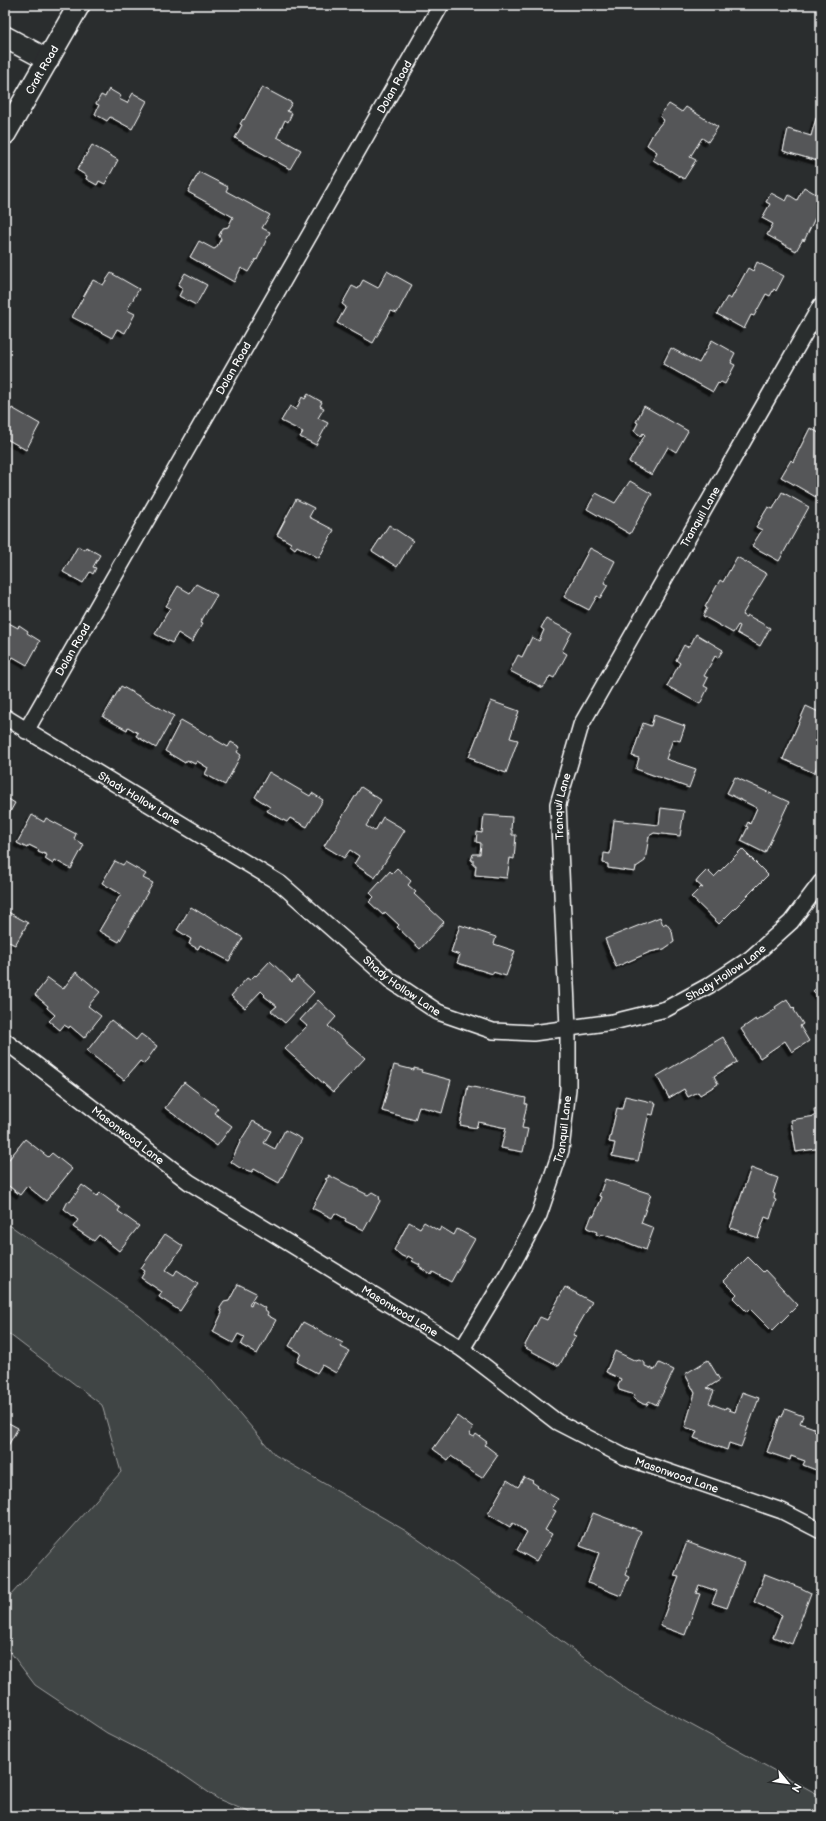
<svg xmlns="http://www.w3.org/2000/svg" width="826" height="1821" font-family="'Balsamiq Sans',sans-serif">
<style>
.green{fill:#414445;stroke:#a0a2a2}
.building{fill:#555758;stroke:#fff;filter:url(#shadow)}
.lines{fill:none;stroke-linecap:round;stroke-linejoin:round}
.street-casing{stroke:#fff;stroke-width:18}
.secondary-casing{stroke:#fff;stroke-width:24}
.street{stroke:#2a2d2e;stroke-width:15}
.secondary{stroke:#2a2d2e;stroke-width:21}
.labels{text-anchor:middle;stroke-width:3.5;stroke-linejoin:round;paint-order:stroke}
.street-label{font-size:11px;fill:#fff;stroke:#2a2d2e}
</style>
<defs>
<filter id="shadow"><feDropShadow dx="-3.5" dy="3.5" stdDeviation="0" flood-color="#0009"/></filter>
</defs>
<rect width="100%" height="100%" fill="#2a2d2e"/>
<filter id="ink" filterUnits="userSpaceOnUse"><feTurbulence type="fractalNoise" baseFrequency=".025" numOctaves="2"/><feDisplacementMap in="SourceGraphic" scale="8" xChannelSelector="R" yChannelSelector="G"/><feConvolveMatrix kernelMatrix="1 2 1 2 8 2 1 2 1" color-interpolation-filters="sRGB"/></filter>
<g filter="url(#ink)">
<path class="green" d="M5,1222L140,1316L207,1375L275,1455L406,1531L511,1604L629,1691L821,1796V1816H258L218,1799L166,1763L107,1733L35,1685L5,1645V1625L10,1596L121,1472L102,1405L5,1331Z"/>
<g class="building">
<path d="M262,87L292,103L287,111L292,113L288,122L285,120L277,137L301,150L290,169L235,138L242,125L240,124L243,119L244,120Z"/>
<path d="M109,89L121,96L119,99L127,103L133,93L147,101L132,129L110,117L107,121L95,114L99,105L96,104L101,95L105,97Z"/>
<path d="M669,104L682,112L686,107L718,127L708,142L702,138L690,157L696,160L684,179L653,160L657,152L647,145L654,132L664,120L660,117L661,114Z"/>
<path d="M816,118L821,119V162L783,151L788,129L811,136Z"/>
<path d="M92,145L118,160L105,184L99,181L97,185L86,179L87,176L77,170Z"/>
<path d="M199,172L228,187L226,191L270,215L262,228L270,232L257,260L256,259L248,272L241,268L234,282L190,257L199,241L214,249L216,248L221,239L219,235L223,228L228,227L233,217L188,192Z"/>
<path d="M804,187L821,197V212L817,219L815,218L804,241L803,239L796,251L767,235L773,224L762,218L770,204L766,202L771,193L786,201L789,195L797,200Z"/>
<path d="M757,262L784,276L776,291L774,289L770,296L766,294L754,316L751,315L744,329L717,314L727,297L731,299L748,268L753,271Z"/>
<path d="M387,271L412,285L397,313L391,311L373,343L337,323L346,307L342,304L352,286L358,289L363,280L378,288Z"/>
<path d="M111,273L139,289L127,310L135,314L125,333L117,329L112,338L72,317L93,280L103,285Z"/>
<path d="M185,273L207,285L196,305L179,296L183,288L178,285Z"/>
<path d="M712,340L735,353L731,361H732L731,363L735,365L725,384L721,382L719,384L718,383L713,392L663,364L671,348L699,363Z"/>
<path d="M308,394L322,402L320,406L324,408L318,418L328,423L316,445L300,437L303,432L281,421L290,406L296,410L302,397L305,399Z"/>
<path d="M644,406L688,431L676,452L668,447L652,475L629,462L645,435L643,433L641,436L634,431L638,423L636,422Z"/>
<path d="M12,408L40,424L26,450L5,438V412L8,414Z"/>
<path d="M810,428L821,434V475L818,481L821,483V500L781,477L791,460L793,462Z"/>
<path d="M630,481L652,494L630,534L587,509L596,493L615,503Z"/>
<path d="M782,492L809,507L779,561L752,546L762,530L756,527L768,507L773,509Z"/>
<path d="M296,499L314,508L309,517L334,530L319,558L297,546L295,549L290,545L291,543L277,535Z"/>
<path d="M389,525L413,541L397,567L372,551Z"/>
<path d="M78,546L84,550L86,547L100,555L93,567L96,568L93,574L90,572L83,583L63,572Z"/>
<path d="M590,548L615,561L604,583L608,585L600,598L597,596L589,610L564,597Z"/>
<path d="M737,557L767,574L742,615L746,617L747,615L770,628L760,646L737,633L740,626L738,625L733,633L703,616L707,608L705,607L720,580L723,582Z"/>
<path d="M196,584L217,595L200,623L202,624L192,642L178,633L172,643L155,634L170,608L166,606L178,586L190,593Z"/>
<path d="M546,619L572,632L562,651L567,654L554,678L550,676L543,688L510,671L518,655L522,657L532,637L539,641L544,630L541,628Z"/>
<path d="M5,621L18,628L19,625L28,631L27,633L40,641L27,665L13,657L11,660L5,657Z"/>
<path d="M696,634L723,650L718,658L715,656L704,676L708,678L704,686L708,688L700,704L667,686L680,663L676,660L684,645L687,647L691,644Z"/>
<path d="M121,686L174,716L156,748L136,736L138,733L128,727L127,730L103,717Z"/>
<path d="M491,701L519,711L510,738L518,740L506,773L474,761L475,759L469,757Z"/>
<path d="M806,706L821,713V758L814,773L783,759Z"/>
<path d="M654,715L685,726L680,741L673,739L666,759L696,769L689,788L636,769L639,758L632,756L643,723L651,726Z"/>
<path d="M181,720L209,736L211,735L214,737V739L228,747L231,742L240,747L237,752L241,755L225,785L205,774L208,768L197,761L195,764L187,760L185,763L165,751Z"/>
<path d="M269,772L310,796L312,793L323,800L307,827L290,818L287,822L285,821L267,811L270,807L255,797Z"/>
<path d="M735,777L789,802L765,853L741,841L748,827L746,826L748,822L750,824L757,808L727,793Z"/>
<path d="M361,787L381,800L366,826L375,831L383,817L405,830L375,878L354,864L359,856L350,850L344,858L324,846Z"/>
<path d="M5,797L15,803L5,821Z"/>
<path d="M661,808L684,811L680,836L654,833L649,836L645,861L636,867L635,872L608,868V864L603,863L604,853L610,854L614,820L659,825Z"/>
<path d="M32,815L44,822L46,818L76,834L74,839L84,845L71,869L55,860L53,864L45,859L47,855L43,853V854L38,852L39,850L29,845L27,848L17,843Z"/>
<path d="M484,815L512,817L511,830H512V835H516L514,859L510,858L507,878L475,875L476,865H473V860H471L473,854H480L481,843L476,842L477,832L482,833Z"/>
<path d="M742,849L768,875L719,924L691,897L701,887L703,888L696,882L699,878L707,870L714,877Z"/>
<path d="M115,861L123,865L125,862L146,874L143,878L153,883L119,942L99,931L121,894L102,883Z"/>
<path d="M397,868L411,881L408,885L416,892L414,894L444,922L420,949L397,927L399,925L385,912L383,915L369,902L374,897L370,893L390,871L392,873Z"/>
<path d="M191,907L204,915L205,914L243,938L229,961L200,945L198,949L189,944L191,939L177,930Z"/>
<path d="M8,912L28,923L15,945L7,941L5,943V916Z"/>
<path d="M660,917L663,925L666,923L672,931L674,942L664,949L650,952L616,967L605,939Z"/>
<path d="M460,925L496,937L494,944L515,951L506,976L493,972V974L457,963L460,955L451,952Z"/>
<path d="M270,961L292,982L297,976L314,992L285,1023L271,1011L277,1006L264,996L265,995L261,991L245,1008L231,996L247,978L250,980L255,975L256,976Z"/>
<path d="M76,972L100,992L88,1006L101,1016L84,1038L70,1026L69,1028L64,1025L60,1030L49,1021L55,1015L47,1008L48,1006L35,995L48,978L63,989Z"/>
<path d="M821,984V999L813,991Z"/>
<path d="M787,999L792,1008L793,1007L795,1009L794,1010L803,1024L800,1026L809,1041L792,1052L785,1041L760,1058L741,1029L754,1020L756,1019L757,1021L776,1009L775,1007Z"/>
<path d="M318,1000L336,1017L328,1026L365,1058L333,1092L285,1049L307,1026L300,1020Z"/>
<path d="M111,1020L136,1040L141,1034L157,1046L144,1064L140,1061L124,1080L87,1051Z"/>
<path d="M723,1037L737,1062L714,1076L718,1084L700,1095L698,1092L688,1097L684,1089L669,1098L657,1076Z"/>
<path d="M394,1065L414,1070V1068L422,1070L421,1072L451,1080L442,1113L419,1106L415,1120L382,1111Z"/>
<path d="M184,1082L218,1108L214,1113L232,1126L217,1146L165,1108Z"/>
<path d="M468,1086L526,1098L525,1104H527L522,1128L528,1129L523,1152L501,1148L506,1128L478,1122L476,1128L460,1125Z"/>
<path d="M625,1096L656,1103L653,1115L649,1114L638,1161L612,1156L615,1143L609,1142L617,1108L622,1109Z"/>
<path d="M821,1108V1148L796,1152L791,1120L815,1116L814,1109Z"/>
<path d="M253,1121L271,1131L264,1143L275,1149L285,1130L302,1139L279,1183L254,1169L252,1172L240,1168L231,1162L241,1140Z"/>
<path d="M25,1139L48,1157L52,1153L72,1169L46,1201L27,1186L20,1195L5,1183V1173L8,1171L5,1169V1164Z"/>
<path d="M751,1168L778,1178L773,1193L775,1194L774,1199L776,1200L770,1219L765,1217L758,1238L730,1228Z"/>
<path d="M328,1175L368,1195L372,1192L379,1196L380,1201L364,1230L345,1221L346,1219L335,1213L332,1218L312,1208L327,1180L325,1179L329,1177Z"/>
<path d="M605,1179L651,1194L641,1223L654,1228L646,1250L616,1238V1239L601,1234L600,1236L596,1234L597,1232L587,1228L592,1215L594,1216L602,1197L599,1196Z"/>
<path d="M82,1185L97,1196L100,1193L120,1208L118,1211L139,1226L119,1251L99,1235L94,1241L73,1227L78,1220L64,1209L68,1201L70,1202Z"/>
<path d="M409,1222L420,1228L424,1222L439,1231L441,1227L454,1235L457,1229L475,1239L451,1282L433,1272L431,1275L419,1267L420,1265L412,1261L413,1259L408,1256L407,1258L402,1256L394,1250Z"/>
<path d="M165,1234L183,1246L166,1270L174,1275L177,1270L198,1284L180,1311L159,1297L162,1292L141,1278L145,1271L141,1268Z"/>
<path d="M748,1257L763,1272L765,1270L798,1305L772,1331L750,1309L747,1312L733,1298L737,1294L724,1281Z"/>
<path d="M238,1284L256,1293L249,1305L251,1306L253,1301L265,1308L264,1310L268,1313L267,1315L276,1320L257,1354L241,1345L245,1337L242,1336L238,1334L233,1343L213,1332L222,1313L220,1308L224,1302L229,1301Z"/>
<path d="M565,1287L592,1302L573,1335L576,1336L559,1366L524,1347L540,1317L547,1320Z"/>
<path d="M303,1322L343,1343L341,1347L349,1351L336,1373L322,1365L317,1373L297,1362L301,1353L289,1346Z"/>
<path d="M615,1351L636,1361L639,1360L645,1363V1366L655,1370L659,1363L674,1370L657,1405L649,1401L647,1405L643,1404L633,1398L635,1395L619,1390L618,1386L621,1379L606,1372Z"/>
<path d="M708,1360L720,1380L707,1388L714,1391L709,1403L725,1409L726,1407L730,1409L729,1410L735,1412L742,1392L759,1398L741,1447L729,1443L727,1450L694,1438L697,1431L685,1427L695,1393L685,1374Z"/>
<path d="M785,1409L803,1416L800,1423L814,1428L815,1432L821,1434V1472L803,1465L805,1461L791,1456L790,1460L767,1452L780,1416L782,1417Z"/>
<path d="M457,1416L473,1428L469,1434L474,1437L476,1434L487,1442L485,1445L498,1455L482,1478L461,1465V1463L451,1456L448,1460L433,1449Z"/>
<path d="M5,1421L18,1428L5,1451Z"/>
<path d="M524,1477L533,1481L532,1482L538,1486L537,1487L558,1499L552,1509L556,1511L545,1530L552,1534L536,1561L517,1550L527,1532L513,1523L510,1527L488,1514L507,1480L518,1487Z"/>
<path d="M593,1513L641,1531L625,1575L629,1577L621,1596L588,1583L599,1553L580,1546Z"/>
<path d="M687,1542L744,1563L727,1608L712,1603L717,1591L699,1585L696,1593L700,1594L685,1635L660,1626L679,1577L674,1576Z"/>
<path d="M765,1574L801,1588L811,1593L792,1644L773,1637L782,1615L754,1602Z"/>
</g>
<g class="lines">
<g class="street-casing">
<g id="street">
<path id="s1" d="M5,717L281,884L390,980L438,1012L493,1031L533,1033L613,1022L666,1009L710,985L751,958L791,922L821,882"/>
<path id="s2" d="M26,731L441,5"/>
<path id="s3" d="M5,1041L189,1182L462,1349L557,1422L625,1457L782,1511L821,1531"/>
<path id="s4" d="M462,1349L509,1271L539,1215L561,1150L568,1089V1028L558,804L581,725L821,305"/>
</g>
</g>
<g class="secondary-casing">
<g id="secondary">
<path d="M5,37L48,60"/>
<path id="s5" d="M5,134L79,5"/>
</g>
</g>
<use href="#street" class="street"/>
<use href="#secondary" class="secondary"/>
</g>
</g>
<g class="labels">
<g class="street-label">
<text dy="4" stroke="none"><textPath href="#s5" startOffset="74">Craft Road</textPath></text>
<text dy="4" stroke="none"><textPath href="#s2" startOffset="742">Dolan Road</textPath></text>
<text dy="4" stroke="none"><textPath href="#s2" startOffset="418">Dolan Road</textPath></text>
<text dy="4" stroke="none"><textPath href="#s4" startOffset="892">Tranquil Lane</textPath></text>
<text dy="4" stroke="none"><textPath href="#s2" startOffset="94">Dolan Road</textPath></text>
<text dy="4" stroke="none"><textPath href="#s1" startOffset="157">Shady Hollow Lane</textPath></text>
<text dy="4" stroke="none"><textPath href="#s4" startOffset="568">Tranquil Lane</textPath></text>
<text dy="4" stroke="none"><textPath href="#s1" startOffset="829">Shady Hollow Lane</textPath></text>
<text dy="4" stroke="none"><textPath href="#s1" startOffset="481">Shady Hollow Lane</textPath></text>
<text dy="4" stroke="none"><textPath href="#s4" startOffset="244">Tranquil Lane</textPath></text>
<text dy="4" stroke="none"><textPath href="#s3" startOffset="155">Masonwood Lane</textPath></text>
<text dy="4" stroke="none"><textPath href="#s3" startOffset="479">Masonwood Lane</textPath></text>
<text dy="4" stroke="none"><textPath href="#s3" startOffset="803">Masonwood Lane</textPath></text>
</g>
</g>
<rect width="826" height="1821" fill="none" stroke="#2a2d2e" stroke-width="20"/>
<rect x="10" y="10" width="806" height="1801" fill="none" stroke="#fff" stroke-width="1.5" filter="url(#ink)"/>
<g transform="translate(788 1783) rotate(119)" stroke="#2a2d2e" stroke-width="3" paint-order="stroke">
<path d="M0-3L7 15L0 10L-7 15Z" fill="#ffffff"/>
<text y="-6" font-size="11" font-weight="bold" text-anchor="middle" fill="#ffffff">N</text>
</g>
</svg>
